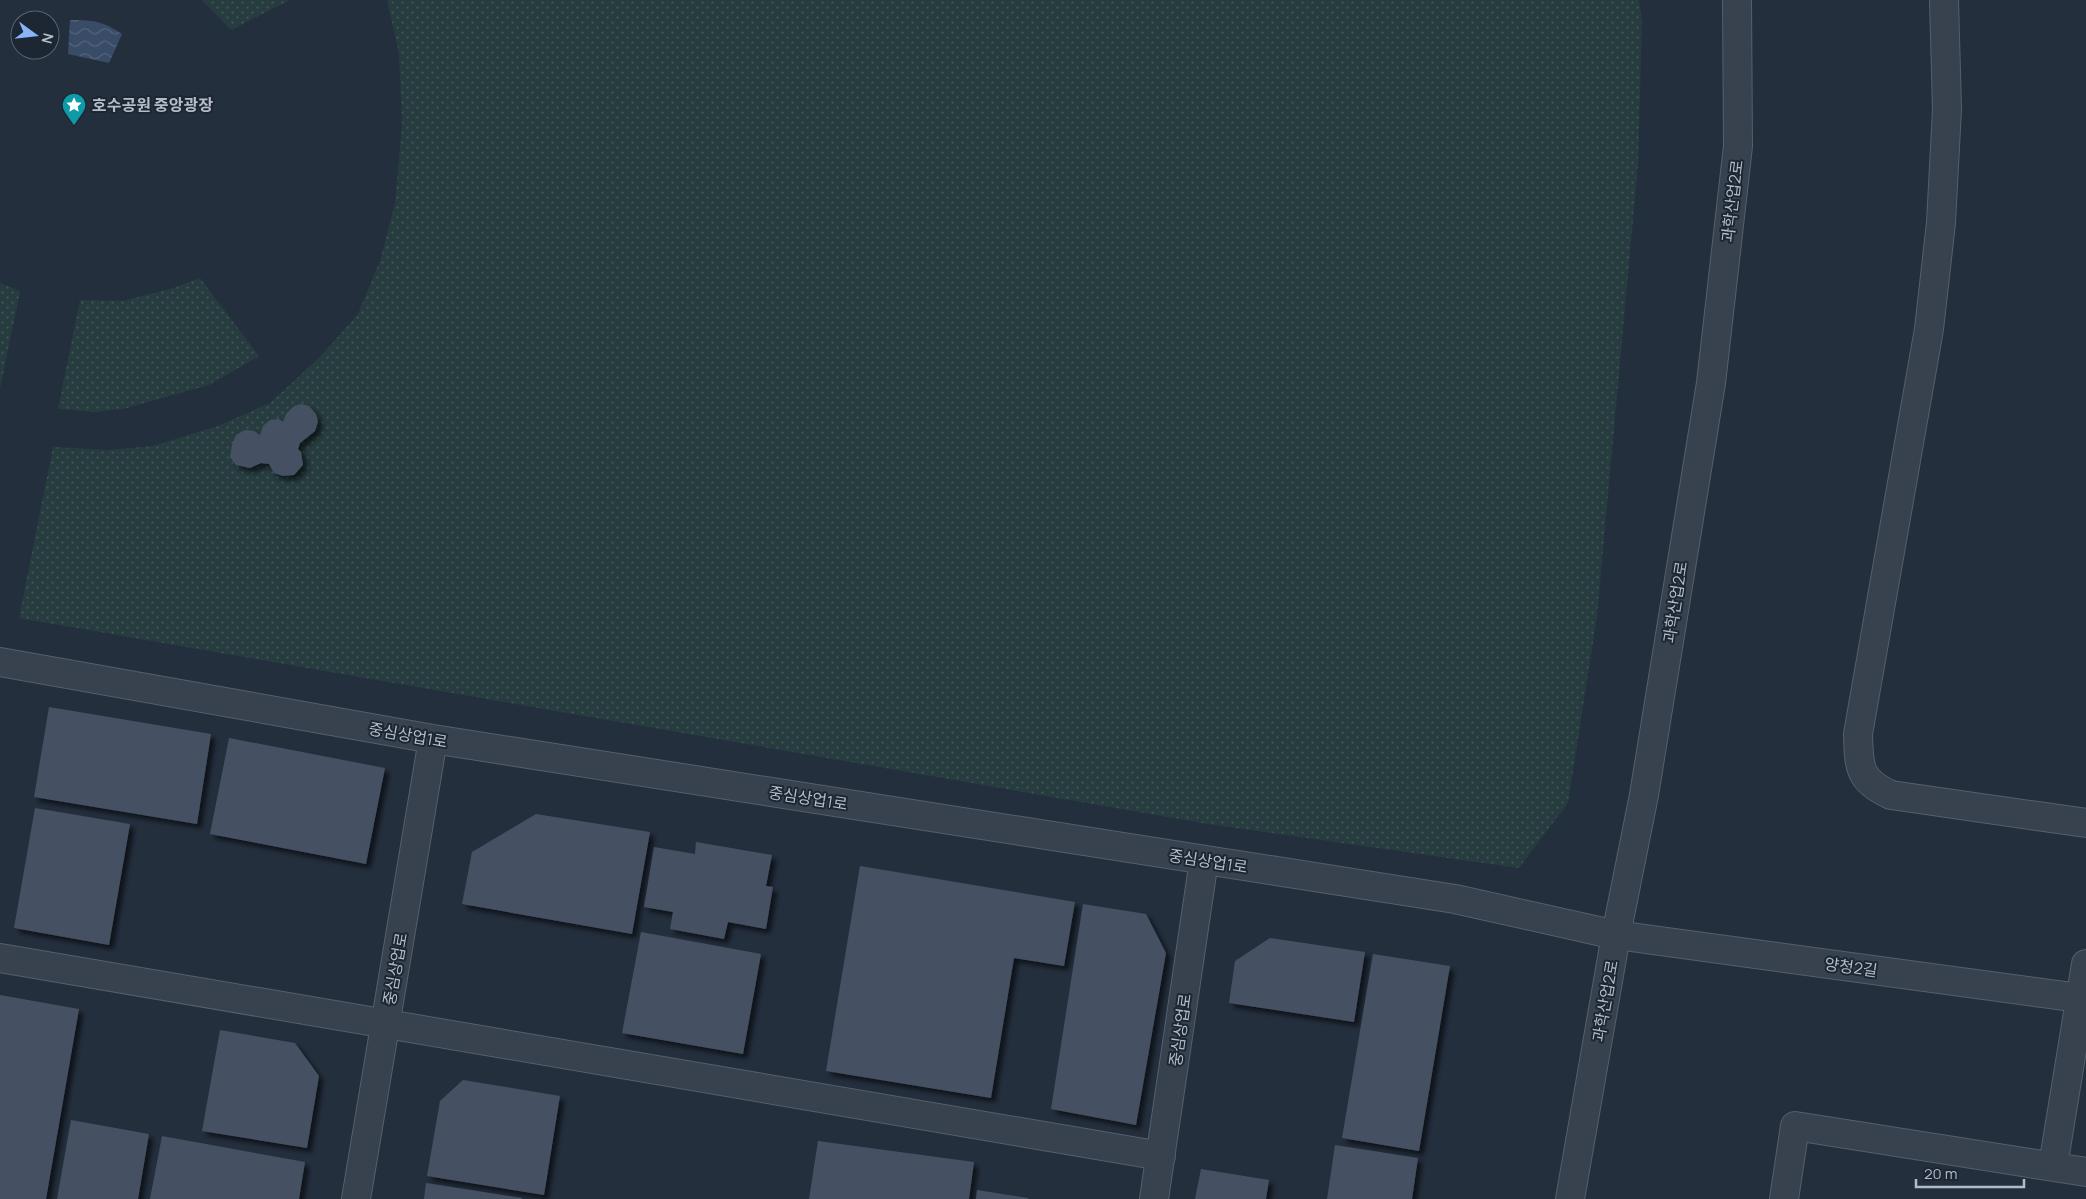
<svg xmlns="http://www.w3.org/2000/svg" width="2086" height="1199" viewBox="0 0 2086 1199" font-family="Manrope,'Noto Sans KR',sans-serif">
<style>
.park{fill:url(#park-dots)}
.water{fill:url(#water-waves)}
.building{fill:#455162;filter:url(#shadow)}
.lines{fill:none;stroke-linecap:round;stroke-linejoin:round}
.minor-casing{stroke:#565f6c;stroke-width:30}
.tertiary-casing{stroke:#565f6c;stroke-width:30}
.minor{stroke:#38414e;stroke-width:28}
.tertiary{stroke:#38414e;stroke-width:28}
.labels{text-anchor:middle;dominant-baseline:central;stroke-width:4;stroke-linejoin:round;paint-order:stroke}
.poi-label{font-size:16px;font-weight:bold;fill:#b4bcc9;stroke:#1d2633;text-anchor:start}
.street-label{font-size:16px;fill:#b4bcc9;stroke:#1d2633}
</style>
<defs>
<pattern id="park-dots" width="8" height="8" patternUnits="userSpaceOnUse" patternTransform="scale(1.25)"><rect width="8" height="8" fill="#263c3f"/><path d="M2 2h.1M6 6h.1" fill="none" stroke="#435659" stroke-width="1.8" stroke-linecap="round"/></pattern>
<pattern id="water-waves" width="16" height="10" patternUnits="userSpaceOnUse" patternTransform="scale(1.25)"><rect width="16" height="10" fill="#394c67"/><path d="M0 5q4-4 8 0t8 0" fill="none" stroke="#53647b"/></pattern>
<filter id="shadow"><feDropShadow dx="4.5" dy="4.5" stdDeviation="2.5" flood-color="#0009"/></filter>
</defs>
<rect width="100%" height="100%" fill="#242f3e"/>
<path class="park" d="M202,0H290L231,30Z
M387,0H1639L1642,19L1638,164L1597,616L1568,803L1519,868L1208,824L19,618L53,447L108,450L153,446L218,426L270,403L321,356L358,314L380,261L395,204L402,123L399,54Z
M200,278L259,356L209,385L123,409L95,412L58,409L80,300L123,301L173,288Z
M0,283L20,291L0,389Z"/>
<path class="water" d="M70,20C92,20 103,21 122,34L109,63L68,54Z"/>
<path class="building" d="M301,404L309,406L316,414L318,422L315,431L300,443L298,449L301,452L303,465L294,475L283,476L274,473L269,464L261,463L250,468L236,465L230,457L232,445L236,435L245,430L254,431L260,435L263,426L270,420L279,419L283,422L286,414L294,406Z
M49,707L211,734L197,824L34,797Z
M229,738L385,768L366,864L210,834Z
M35,808L130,824L109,945L14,928Z
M536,814L650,832L632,934L462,904L472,852Z
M696,842L772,855L766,886L773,887L766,929L728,922L724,939L670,929L673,912L644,907L654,847L695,854Z
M860,866L1075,902L1064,966L1014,958L991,1098L826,1071Z
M1083,904L1146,914L1166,953L1136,1125L1051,1109Z
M641,932L761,954L743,1054L622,1033Z
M1270,938L1365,952L1354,1022L1229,1003L1235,961Z
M1373,954L1450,966L1419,1151L1342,1138Z
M0,995L79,1009L46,1199H0Z
M220,1030L295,1043L319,1076L307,1148L202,1131Z
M463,1080L560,1096L544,1195L427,1176L440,1101Z
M71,1120L149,1134L138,1199H57Z
M162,1136L305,1162L299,1199H150Z
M818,1141L974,1162L969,1199H809Z
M1335,1145L1418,1158L1412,1199H1327Z
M1201,1169L1269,1180L1266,1199H1195Z
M426,1183L522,1198V1199H424Z
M977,1190L1028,1198V1199H976Z"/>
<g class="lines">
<defs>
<path id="minor" d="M1944,0L1947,109L1941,223L1929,329L1858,734C1859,767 1858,780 1891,795L2086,823
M0,662L433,739L1455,899L1616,935L2086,999
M0,958L1161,1156
M2053,1166L2086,964
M356,1199L433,739
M1154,1199L1204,860
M1784,1199L1795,1126L2086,1172"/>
<path id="tertiary" d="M1570,1199L1616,935L1644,795L1711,383L1738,146L1737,0"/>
</defs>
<use href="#minor" class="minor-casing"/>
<use href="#tertiary" class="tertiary-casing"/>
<use href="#minor" class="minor"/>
<use href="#tertiary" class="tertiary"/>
</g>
<defs>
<symbol id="sight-pin" viewBox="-11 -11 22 30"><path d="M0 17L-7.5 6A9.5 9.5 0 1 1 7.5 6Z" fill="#0f9aa8" stroke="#1d2633"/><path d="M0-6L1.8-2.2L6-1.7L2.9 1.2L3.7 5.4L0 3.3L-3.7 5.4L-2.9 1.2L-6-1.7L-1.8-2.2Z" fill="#fff"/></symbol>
</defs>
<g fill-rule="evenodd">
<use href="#sight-pin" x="60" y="91" width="28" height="38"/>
</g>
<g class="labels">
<g class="poi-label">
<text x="92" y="105">호수공원 중앙광장</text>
</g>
<g class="street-label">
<text transform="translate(1732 201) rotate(-83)">과학산업2로</text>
<text transform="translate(1675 602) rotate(-81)">과학산업2로</text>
<text transform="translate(408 735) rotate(10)">중심상업1로</text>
<text transform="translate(808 798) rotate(9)">중심상업1로</text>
<text transform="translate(1208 861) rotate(9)">중심상업1로</text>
<text transform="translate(1851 967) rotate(8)">양청2길</text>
<text transform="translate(395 969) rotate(-80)">중심상업로</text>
<text transform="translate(1605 1001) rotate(-80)">과학산업2로</text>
<text transform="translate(1180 1030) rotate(-82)">중심상업로</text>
</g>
</g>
<g transform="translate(35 35) rotate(105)"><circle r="24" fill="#1d2633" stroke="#59626f"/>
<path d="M0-4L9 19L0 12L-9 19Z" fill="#8ab4f8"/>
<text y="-8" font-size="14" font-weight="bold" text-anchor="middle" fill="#b4bcc9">N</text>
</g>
<path d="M1916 1179v8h108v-8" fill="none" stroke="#b4bcc9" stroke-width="2.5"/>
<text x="1924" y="1179" font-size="15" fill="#b4bcc9" stroke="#1d2633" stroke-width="4" paint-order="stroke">20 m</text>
</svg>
